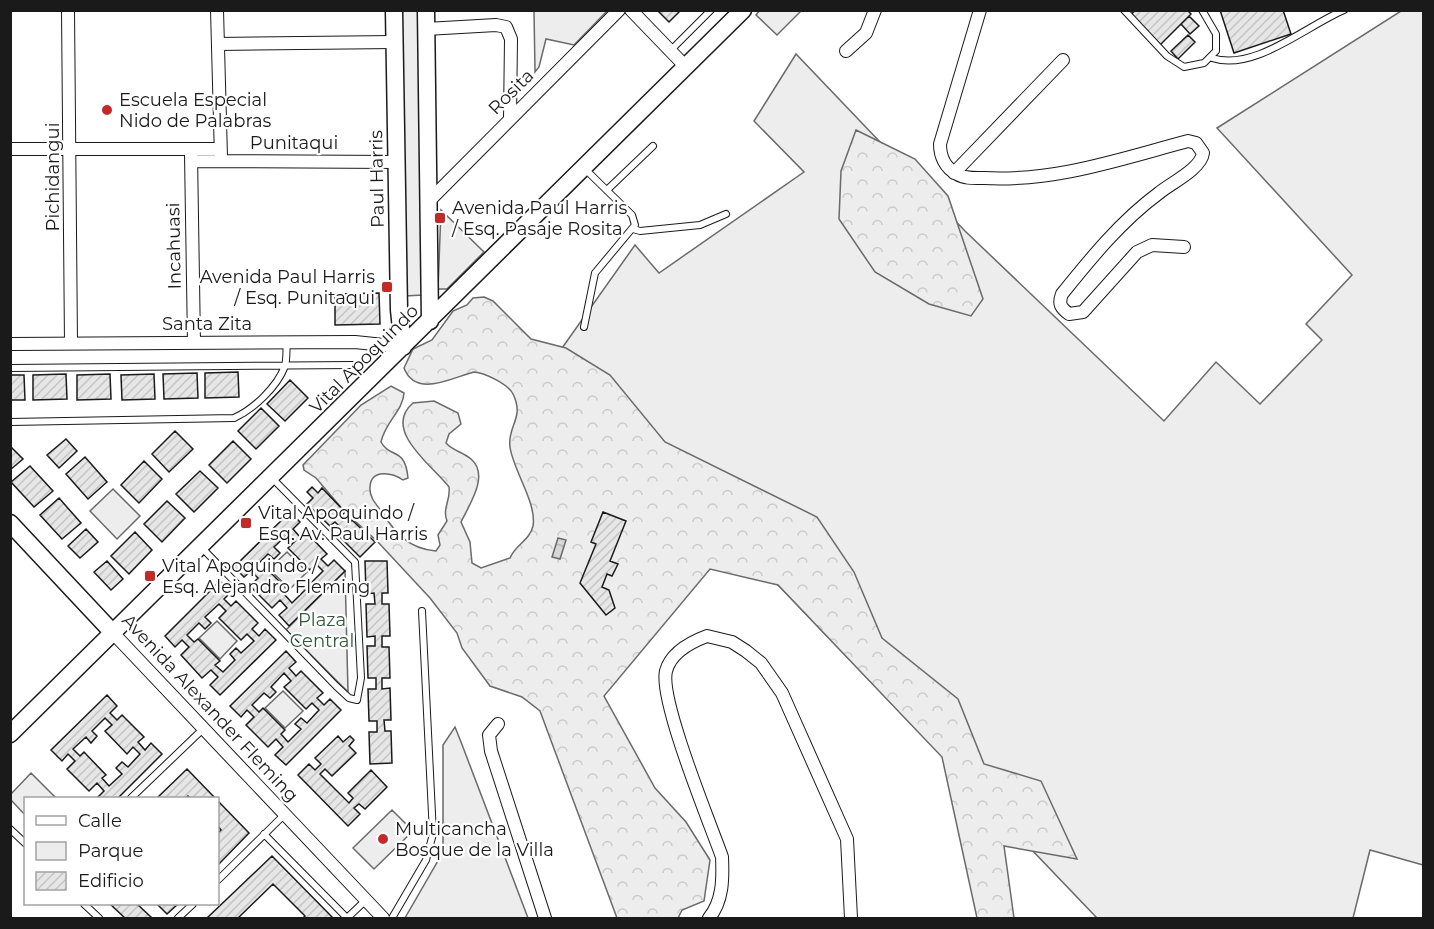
<svg xmlns="http://www.w3.org/2000/svg" width="1434" height="929" viewBox="0 0 1434 929" font-family="Montserrat,sans-serif">
<style>
.green{fill:#ededed;stroke:#6a6a6a;stroke-width:1.5}
.forest{fill:url(#forest-crowns);stroke:#6a6a6a;stroke-width:1.5}
.water{fill:url(#water-waves);stroke:#6a6a6a;stroke-width:1.5}
.building{fill:url(#building-hatch);stroke:#1a1a1a;stroke-width:1.5;fill-rule:evenodd}
.lines{fill:none;stroke-linecap:round;stroke-linejoin:round}
.lane-casing{stroke:#1a1a1a;stroke-width:8}
.street-casing{stroke:#1a1a1a;stroke-width:14}
.secondary-casing{stroke:#1a1a1a;stroke-width:19}
.lane{stroke:#fff;stroke-width:6}
.street{stroke:#fff;stroke-width:12}
.secondary{stroke:#fff;stroke-width:16}
.poi-dot{fill:#c62828;stroke:#fff;stroke-width:2}
.labels{text-anchor:middle;dominant-baseline:central;stroke-width:4.5;stroke-linejoin:round;paint-order:stroke}
.street-label{font-size:18px;fill:#1a1a1a;stroke:#fff}
.poi-label{font-size:18px;fill:#1a1a1a;stroke:#fff;text-anchor:start}
.park-label{font-size:18px;fill:#2b5a34;stroke:#fff}
</style>
<defs>
<pattern id="forest-crowns" width="20" height="18" patternUnits="userSpaceOnUse" patternTransform="scale(1.5)"><rect width="20" height="18" fill="#ededed"/><path d="M2 6a3 3 0 1 1 6 0M12 15a3 3 0 1 1 6 0" fill="none" stroke="#cbcbcb"/></pattern>
<pattern id="water-waves" width="16" height="10" patternUnits="userSpaceOnUse" patternTransform="scale(1.5)"><rect width="16" height="10" fill="#d7d7d7"/><path d="M0 5q4-4 8 0t8 0" fill="none" stroke="#b8b8b8"/></pattern>
<pattern id="building-hatch" width="6" height="6" patternUnits="userSpaceOnUse" patternTransform="scale(1.5)"><rect width="6" height="6" fill="#e6e6e6"/><path d="M-1 1l2-2M0 6l6-6M5 7l2-2" fill="none" stroke="#c5c5c5"/></pattern>
</defs>
<rect width="100%" height="100%" fill="#fff"/>
<path class="green" d="M760,10H801V11L777,35L756,15Z
M401,11H420L423,295L405,296Z
M534,11V10L607,11L574,45L546,39L539,67L535,72Z
M1401,11H1423V865L1370,850L1353,918H1097L734,539L555,358L635,245L659,273L804,172L754,121L796,54L965,231L1164,421L1216,362L1260,404L1322,340L1306,324L1352,275L1217,128Z
M441,210L484,252L447,289H438Z
M113,489L140,516L117,539L90,511Z
M287,552L307,572L290,589L269,569Z
M345,571L348,692L286,630Z
M217,621L237,641L220,659L199,638Z
M283,691L303,711L285,728L265,708Z
M455,727L461,742L528,918H405L443,852V745Z
M31,773L56,798H26L25,815L11,800V794Z
M392,810L413,831L374,869L353,848Z"/>
<path class="forest" d="M856,130L915,159L948,196L983,299L971,316L929,304L875,272L839,219L841,171Z
M484,297L493,301L531,339L566,348L610,375L665,442L817,517L854,572L882,638L958,699L984,764L1041,781L1077,859L1004,846L1014,918H977L942,757L778,585L710,569L604,696L655,788L686,822L710,860L704,901L682,910L678,918H617L540,711L522,697L490,686L462,648L457,633L430,598L377,541L345,512L316,478L304,470L303,465L361,405L391,386L404,393C403,411 385,422 381,442C390,459 405,446 408,478L403,480C393,473 371,468 370,487C369,497 376,504 382,512C395,533 409,549 436,551L440,545L438,535L447,521C442,508 451,500 449,487C434,467 381,430 413,403L434,401L458,413L461,424L449,434L446,443C453,451 463,452 471,459C490,475 469,505 461,522L470,542L472,563L481,568L510,558C515,545 530,540 533,526C537,503 513,470 510,447C507,426 525,418 513,394C508,384 485,373 474,372C453,377 416,399 404,368L413,349L432,340L453,311L467,305L473,298Z"/>
<path class="water" d="M558,538L566,540L560,559L552,557Z"/>
<path class="building" d="M657,10H681L669,22Z
M1135,10H1187L1191,14L1160,45L1131,15Z
M1220,10H1283L1291,34L1234,53Z
M1189,16L1199,26L1190,34L1181,24Z
M1188,35L1195,42L1178,59L1171,51Z
M379,293L380,324L335,325V294Z
M238,372L239,397L205,398V373Z
M197,373L198,398L164,399L163,374Z
M66,374L67,399L33,400V375Z
M110,374L111,399L77,400V375Z
M154,374L155,399L122,400L121,375Z
M10,375H24L25,400H10Z
M290,380L308,398L285,421L267,404Z
M261,408L279,426L256,449L238,431Z
M175,431L193,449L169,472L152,454Z
M66,439L77,451L59,468L47,455Z
M233,441L251,459L227,483L209,465Z
M10,446L23,459L10,470Z
M85,457L107,482L88,499L66,474Z
M144,461L162,479L139,503L121,485Z
M30,466L53,491L34,507L11,482Z
M200,471L218,488L194,512L176,494Z
M312,487L318,493L322,488L345,512L341,516L349,523L352,520L375,542L360,557L337,534L342,529L335,522L330,526L307,504L313,498L307,492Z
M59,498L81,523L62,539L40,515Z
M167,501L185,518L162,542L144,524Z
M290,512L300,522L293,529L300,537L305,531L327,554L321,559L328,566L334,560L345,571L289,626L279,615L287,608L280,600L272,608L250,586L258,578L251,571L244,577L234,567ZM288,534L295,541L288,548L310,570L316,564L323,571L310,584L305,579L299,585L305,590L292,603L285,595L289,591L267,569L263,573L256,566L268,554L274,559L280,553L274,547Z
M603,512L626,521L610,561L618,564L612,576L607,574L602,587L609,590L615,608L606,615L580,583L596,544L591,542Z
M86,529L98,542L80,558L68,546Z
M135,532L152,550L129,574L111,556Z
M107,561L123,579L111,590L94,572Z
M365,561H387L388,593H382V604H389L390,636H382V647H389L390,678H382V689L390,688L391,720H384L385,731H391L392,763L370,764L369,732H377V721H369L368,689H376V678H368L367,646H375V636L367,637L366,604H375L374,593L366,594Z
M220,581L231,592L224,599L231,606L236,601L258,623L252,629L259,636L265,629L276,640L220,695L210,685L218,677L211,670L202,678L181,655L189,647L182,640L175,647L165,636ZM219,604L226,611L219,618L241,640L247,634L254,641L241,653L236,648L230,654L235,660L223,672L215,665L220,661L198,639L194,642L187,635L199,623L205,629L211,623L205,617Z
M286,651L296,662L289,668L296,676L301,671L323,693L317,698L324,705L330,699L341,710L286,765L275,755L283,747L276,739L268,747L246,725L254,717L247,710L241,717L230,706ZM284,673L291,681L284,687L306,709L312,703L319,710L307,723L301,718L295,724L301,729L288,742L281,734L285,730L263,708L259,712L252,705L264,693L270,698L276,692L271,687Z
M107,695L117,706L110,713L117,720L122,715L144,737L138,742L145,750L151,743L162,754L118,798H97L104,791L97,783L89,791L67,769L75,761L68,754L62,761L51,750ZM105,718L112,725L105,731L127,754L133,747L140,754L128,767L122,762L116,768L122,774L109,786L102,778L106,775L84,752L80,756L73,749L86,737L91,743L97,736L92,731Z
M338,736L343,742L350,736L354,740L349,746L356,753L332,776L325,769L320,774L349,803L353,798L348,793L371,770L387,787L365,809L359,804L354,808L360,814L348,826L298,775L309,764L315,770L321,764L315,758Z
M187,769L215,798H190L188,796L186,798H157Z
M218,801L249,833L218,865V833L221,830L218,826Z
M272,856L333,918H303L305,916L273,884L238,918H207Z
M110,904H137L152,918H125Z
M157,904H178L167,914Z"/>
<g class="lines">
<defs>
<path id="lane" d="M1124,10L1167,56L1184,67L1204,63L1216,51V34L1202,10
M670,51L711,10
M1212,58C1254,72 1306,26 1344,10
M607,190L653,146
M633,229L640,231L700,225L726,214
M584,327L595,273L635,225L632,215L585,169
M10,368L353,365
M10,422L234,418C254,409 277,387 285,366C287,359 286,350 287,342
M202,548L336,686L349,698L357,700L361,678L355,562L272,478
M131,798L203,729
M10,829L26,844
M264,834L347,918
M218,880L284,815
M84,904L99,918
M178,918L193,904
M347,918L365,901
M392,918L426,860L433,834L422,611"/>
<path id="street" d="M68,10L71,343
M217,10L221,157
M631,10L686,67
M980,10L940,144C940,156 945,168 957,174C965,179 975,178 984,178C1055,182 1120,159 1188,141L1196,143L1203,153C1201,169 1171,183 1159,193C1121,221 1091,258 1062,294C1058,304 1061,308 1069,314L1083,312L1137,252L1152,245L1184,247
M426,29L496,25L506,27L511,39L510,118
M218,44L395,42
M846,51L866,33L875,10
M10,149H220
M191,154L194,343
M191,161L397,162
M954,173L1063,60
M429,201L619,10
M10,344L355,342L403,347
M114,634L383,918
M498,724L489,735L491,751L545,918
M709,918C723,901 723,879 722,857C710,823 659,700 666,671C671,652 691,642 707,636L732,642L746,651L761,663L782,693L847,839L851,918"/>
<path id="secondary" d="M394,10L399,310L403,347
M426,10L430,321
M10,523L114,634
M10,734L743,10"/>
</defs>
<use href="#lane" class="lane-casing"/>
<use href="#street" class="street-casing"/>
<use href="#secondary" class="secondary-casing"/>
<use href="#lane" class="lane"/>
<use href="#street" class="street"/>
<use href="#secondary" class="secondary"/>
</g>
<g class="poi-dot">
<circle cx="107" cy="110" r="6"/>
<rect x="434" y="212" width="12" height="12" rx="3"/>
<rect x="381" y="281" width="12" height="12" rx="3"/>
<rect x="240" y="517" width="12" height="12" rx="3"/>
<rect x="144" y="570" width="12" height="12" rx="3"/>
<circle cx="383" cy="839" r="6"/>
</g>
<g class="labels">
<g class="street-label">
<text transform="translate(511 92) rotate(-45)">Rosita</text>
<text x="294" y="143">Punitaqui</text>
<text transform="translate(53 177) rotate(-90)">Pichidangui</text>
<text transform="translate(377 179) rotate(-91)">Paul Harris</text>
<text transform="translate(174 246) rotate(-91)">Incahuasi</text>
<text x="207" y="324">Santa Zita</text>
<text transform="translate(364 359) rotate(-45)">Vital Apoquindo</text>
<text transform="translate(210 708) rotate(47)">Avenida Alexander Fleming</text>
</g>
<g class="poi-label">
<text x="119" y="100">Escuela Especial<tspan x="119" dy="21">Nido de Palabras</tspan></text>
<text x="452" y="208">Avenida Paul Harris<tspan x="452" dy="21">/ Esq. Pasaje Rosita</tspan></text>
<text x="375" y="277" text-anchor="end">Avenida Paul Harris<tspan x="375" dy="21">/ Esq. Punitaqui</tspan></text>
<text x="258" y="513">Vital Apoquindo /<tspan x="258" dy="21">Esq. Av. Paul Harris</tspan></text>
<text x="162" y="566">Vital Apoquindo /<tspan x="162" dy="21">Esq. Alejandro Fleming</tspan></text>
<text x="395" y="829">Multicancha<tspan x="395" dy="21">Bosque de la Villa</tspan></text>
</g>
<g class="park-label">
<text x="322" y="620">Plaza<tspan x="322" dy="21">Central</tspan></text>
</g>
</g>
<rect width="1434" height="929" fill="none" stroke="#1a1a1a" stroke-width="24"/>
<rect x="24" y="797" width="195" height="108" fill="#ffffff" stroke="#a3a3a3" stroke-width="1.5"/>
<rect x="36" y="816" width="30" height="9" fill="#ffffff" stroke="#a3a3a3" stroke-width="1.5"/>
<text x="78" y="827" font-size="18" fill="#1a1a1a">Calle</text>
<rect x="36" y="842" width="30" height="18" fill="#ededed" stroke="#a3a3a3" stroke-width="1.5"/>
<text x="78" y="857" font-size="18" fill="#1a1a1a">Parque</text>
<rect x="36" y="872" width="30" height="18" fill="url(#building-hatch)" stroke="#a3a3a3" stroke-width="1.5"/>
<text x="78" y="887" font-size="18" fill="#1a1a1a">Edificio</text>
</svg>
